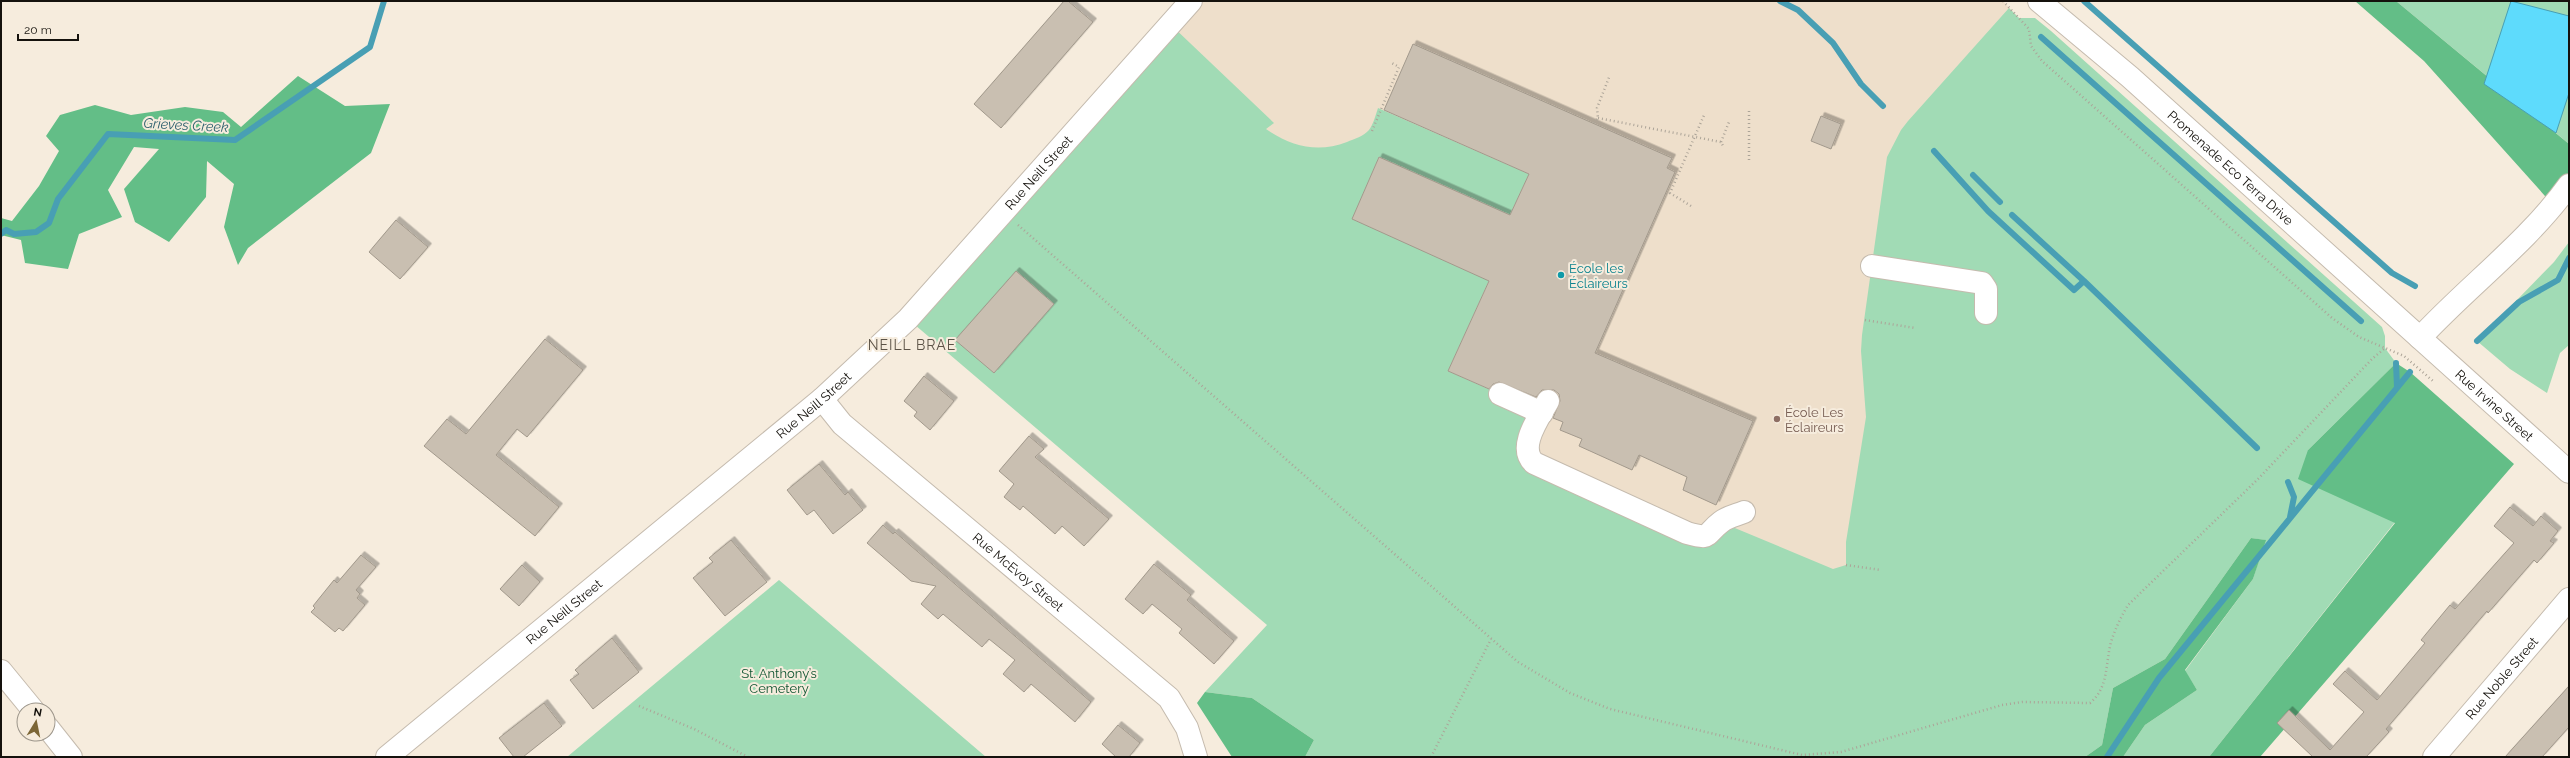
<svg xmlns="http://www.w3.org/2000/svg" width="2570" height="758" viewBox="0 0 2570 758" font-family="Raleway,sans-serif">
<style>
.built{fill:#eedfcb}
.green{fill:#a1dbb5}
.forest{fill:#63be87}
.water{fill:#5edbfc;stroke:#489fb4}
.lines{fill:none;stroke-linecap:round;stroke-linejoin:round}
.stream{stroke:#489fb4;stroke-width:6}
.building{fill:#c9bfb1;stroke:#a2998c;filter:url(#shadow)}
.minor-casing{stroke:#c5bbae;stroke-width:24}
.path{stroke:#aca498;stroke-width:2.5;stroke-dasharray:1 3;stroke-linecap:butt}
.minor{stroke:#fff;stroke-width:22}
.culture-dot{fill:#0f9aa8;stroke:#f6ecdd;stroke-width:1.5}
.education-dot{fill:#8d6e63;stroke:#f6ecdd;stroke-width:1.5}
.labels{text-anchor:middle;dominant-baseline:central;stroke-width:4;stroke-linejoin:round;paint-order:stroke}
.street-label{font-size:13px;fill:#15120d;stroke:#f6ecdd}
.culture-label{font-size:13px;fill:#0d838f;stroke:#f6ecdd;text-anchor:start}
.education-label{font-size:13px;fill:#785e54;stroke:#f6ecdd;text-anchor:start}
.park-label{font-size:13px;fill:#0e5430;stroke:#f6ecdd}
.water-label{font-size:14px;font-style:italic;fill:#2a5e6c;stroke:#f6ecdd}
.neighbourhood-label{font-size:14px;letter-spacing:1px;fill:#5c5347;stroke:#f6ecdd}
</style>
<defs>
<filter id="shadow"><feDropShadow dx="3.5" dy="-3.5" stdDeviation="0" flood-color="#0004"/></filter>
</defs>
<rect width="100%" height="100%" fill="#f6ecdd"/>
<path class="built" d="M1191,1H2003L2029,29L2073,704L1002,211Z"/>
<path class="green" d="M2396,1H2569V144L2556,133Z
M2009,8L2019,18H2035L2051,31L2382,327L2385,336V348L2396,363L2308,450L2395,522L2209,757H2123L2145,725L2197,690L2185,671L2253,579L2265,540L2251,538L2165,659L2113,688L2102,745L2085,757H1305L1314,740L1252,698L1205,692L1267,625L908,319L1170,24L1274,123L1266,129C1292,147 1318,153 1347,142C1354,139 1364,136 1369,130C1373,125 1376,114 1378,108L1529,174L1510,215L1379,157L1353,219L1476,275L1479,268L1492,274L1448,371L1542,413L1527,451L1687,533L1730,526L1833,569L1846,565V542L1866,417L1861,351L1862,335L1887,157L1901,130L1908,121Z
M2569,242V345L2560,353L2547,393L2510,369L2477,341L2554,262Z
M779,580L986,757H567Z"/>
<path class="forest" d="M2355,1H2396L2569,144V193L2554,206L2424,61Z
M298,76L345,106L390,104L371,153L248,248L238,265L224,227L234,184L207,161L206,197L169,242L135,222L124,189L159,149L134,147L108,190L122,217L79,234L68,269L25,263L21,240L1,235V218L12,221L39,186L59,151L46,136L60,115L95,105L131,115L185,107L223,112L241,127Z
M2396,363L2410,372L2514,464L2260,757H2209L2395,523L2298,479L2308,450Z
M2251,538L2266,540L2253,579L2185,670L2197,690L2145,725L2123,757H2085L2102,745L2113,688L2165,659Z
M1205,692L1252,698L1314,740L1305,757H1232L1197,703Z"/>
<path class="water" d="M2511,1L2569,16V93L2556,133L2484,84Z"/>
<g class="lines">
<path class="stream" d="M1780,1L1798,10L1833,43L1861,84L1883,106
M2084,1L2392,273L2415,286
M2041,37L2361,321
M1934,151L1988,211L2074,290L2084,281L2257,448
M1973,175L2000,202
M2012,215L2084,281
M1,234L6,230L14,234L36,232L49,223L58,199L108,134L235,140L370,47L384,1
M2477,341L2519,302L2558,280L2569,258
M2396,363L2397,387
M2288,482L2294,497L2290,517
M2107,757L2159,678L2410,372"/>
</g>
<path class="building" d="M1064,1H1068L1093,22L1001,128L974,104Z
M1413,44L1672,158L1667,168L1675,172L1595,353L1753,421L1716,505L1683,490L1687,477L1639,455L1632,470L1579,446L1582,439L1560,430L1563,422L1553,418L1560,401L1559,394L1554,390H1542L1536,397L1499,382L1493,384L1489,389L1448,371L1489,281L1352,219L1379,157L1510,215L1529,174L1384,110Z
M1821,116L1841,124L1831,149L1811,141Z
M396,220L428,247L400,279L369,252Z
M1016,271L1054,304L994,373L955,340Z
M545,339L583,370L527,437L517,429L496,455L559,507L535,536L424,446L447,419L466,434Z
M924,376L954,401L930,430L914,416L917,412L904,401Z
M1029,436L1044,449L1035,457L1109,519L1084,546L1062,526L1055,534L1023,506L1020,510L1004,497L1014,484L999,471Z
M819,464L845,495L848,492L863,510L833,534L814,510L807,515L787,490Z
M2510,507L2533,526L2541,516L2558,531L2550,541L2554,543L2537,563L2534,560L2488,613L2487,611L2386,729L2389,732L2366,757H2313L2277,723L2289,710L2330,750L2364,712L2333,684L2345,671L2377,700L2425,643L2421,640L2450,605L2455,609L2514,543L2494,526Z
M883,525L893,534L895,532L1091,702L1075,722L1031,684L1024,692L1003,674L1015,660L989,639L982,647L943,614L938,619L921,604L936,586L911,581L867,543Z
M731,540L767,582L725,616L693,578L713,562L709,558Z
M361,555L376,567L356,590L360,594L357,598L365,605L343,631L339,628L335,632L311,612L315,608L313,606L334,580L337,583Z
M1154,564L1191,595L1187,600L1234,641L1214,664L1179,633L1182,629L1152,604L1143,614L1125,599Z
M522,565L540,582L519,606L500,589Z
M612,638L639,672L593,709L570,680L579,674L575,670Z
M2569,686V727L2542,757H2505Z
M544,703L562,726L523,757H514L499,738Z
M1118,725L1140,743L1129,757H1116L1102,744Z"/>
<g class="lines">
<defs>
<g id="minor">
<path id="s1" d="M2039,1L2130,77L2569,472"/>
<path d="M1872,266L1982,283L1986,289V313"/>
<path d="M2420,338C2468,286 2527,243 2569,185"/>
<path d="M1500,394L1542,413"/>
<path id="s2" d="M822,399L842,424L1169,698L1187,728L1196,757"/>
<path d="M1548,401C1539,418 1517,447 1534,463L1687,533C1712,540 1704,535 1721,522C1727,517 1737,515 1744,512"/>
<path d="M1,671L33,710"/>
<path d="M48,728L71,757"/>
<path id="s3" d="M387,757L822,399L908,319L1191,1"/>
<path id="s4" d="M2434,757L2569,599"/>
</g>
</defs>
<use href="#minor" class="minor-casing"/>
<path class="path" d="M2003,1L2029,29L2031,46L2042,61L2332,318L2359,337L2404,356L2433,381
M1749,111V161
M1598,118L1721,142L1724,148
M1594,123L1598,118L1597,108L1610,75
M1372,131L1399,67L1390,62
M1721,142L1729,122
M1691,206L1670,193L1705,113
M1018,225L1518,662L1570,693L1610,709L1802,755L1841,752L2002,705L2022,702L2090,703C2109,687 2105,665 2111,642C2115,629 2121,617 2128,605L2257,480L2372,359L2385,348
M1865,320L1915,328
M1846,565L1881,570
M639,706L694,729L748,757
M1431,757L1491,639"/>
<use href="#minor" class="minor"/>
</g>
<circle class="culture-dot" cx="1561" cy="275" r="4"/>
<circle class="education-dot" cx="1777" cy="419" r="4"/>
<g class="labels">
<g class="street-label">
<text stroke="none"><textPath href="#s1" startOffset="254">Promenade Eco Terra Drive</textPath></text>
<text stroke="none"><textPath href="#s3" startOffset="877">Rue Neill Street</textPath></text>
<text stroke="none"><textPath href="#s3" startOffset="553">Rue Neill Street</textPath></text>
<text stroke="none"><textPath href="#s1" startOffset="609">Rue Irvine Street</textPath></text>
<text stroke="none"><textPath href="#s2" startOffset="262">Rue McEvoy Street</textPath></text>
<text stroke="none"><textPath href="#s3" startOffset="229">Rue Neill Street</textPath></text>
<text stroke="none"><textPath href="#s4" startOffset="104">Rue Noble Street</textPath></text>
</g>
<g class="culture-label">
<text x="1569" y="268">École les<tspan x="1569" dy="15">Éclaireurs</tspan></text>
</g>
<g class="education-label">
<text x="1785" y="412">École Les<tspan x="1785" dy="15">Éclaireurs</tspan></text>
</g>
<g class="park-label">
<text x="779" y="673">St. Anthony’s<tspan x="779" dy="15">Cemetery</tspan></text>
</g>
<g class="water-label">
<text transform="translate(186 125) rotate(3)">Grieves Creek</text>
</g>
<g class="neighbourhood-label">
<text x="912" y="345">NEILL BRAE</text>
</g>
</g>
<rect width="2570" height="758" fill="none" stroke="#15120d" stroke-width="4"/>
<g transform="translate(36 722) rotate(10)"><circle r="19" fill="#f6ecdd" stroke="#9c958a"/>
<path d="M0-3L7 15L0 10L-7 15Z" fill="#7c6636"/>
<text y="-6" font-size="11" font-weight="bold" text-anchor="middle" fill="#15120d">N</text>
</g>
<path d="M18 34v6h60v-6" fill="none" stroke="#15120d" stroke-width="2"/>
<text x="24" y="34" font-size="12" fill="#15120d" stroke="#f6ecdd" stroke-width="3" paint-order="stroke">20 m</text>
</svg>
